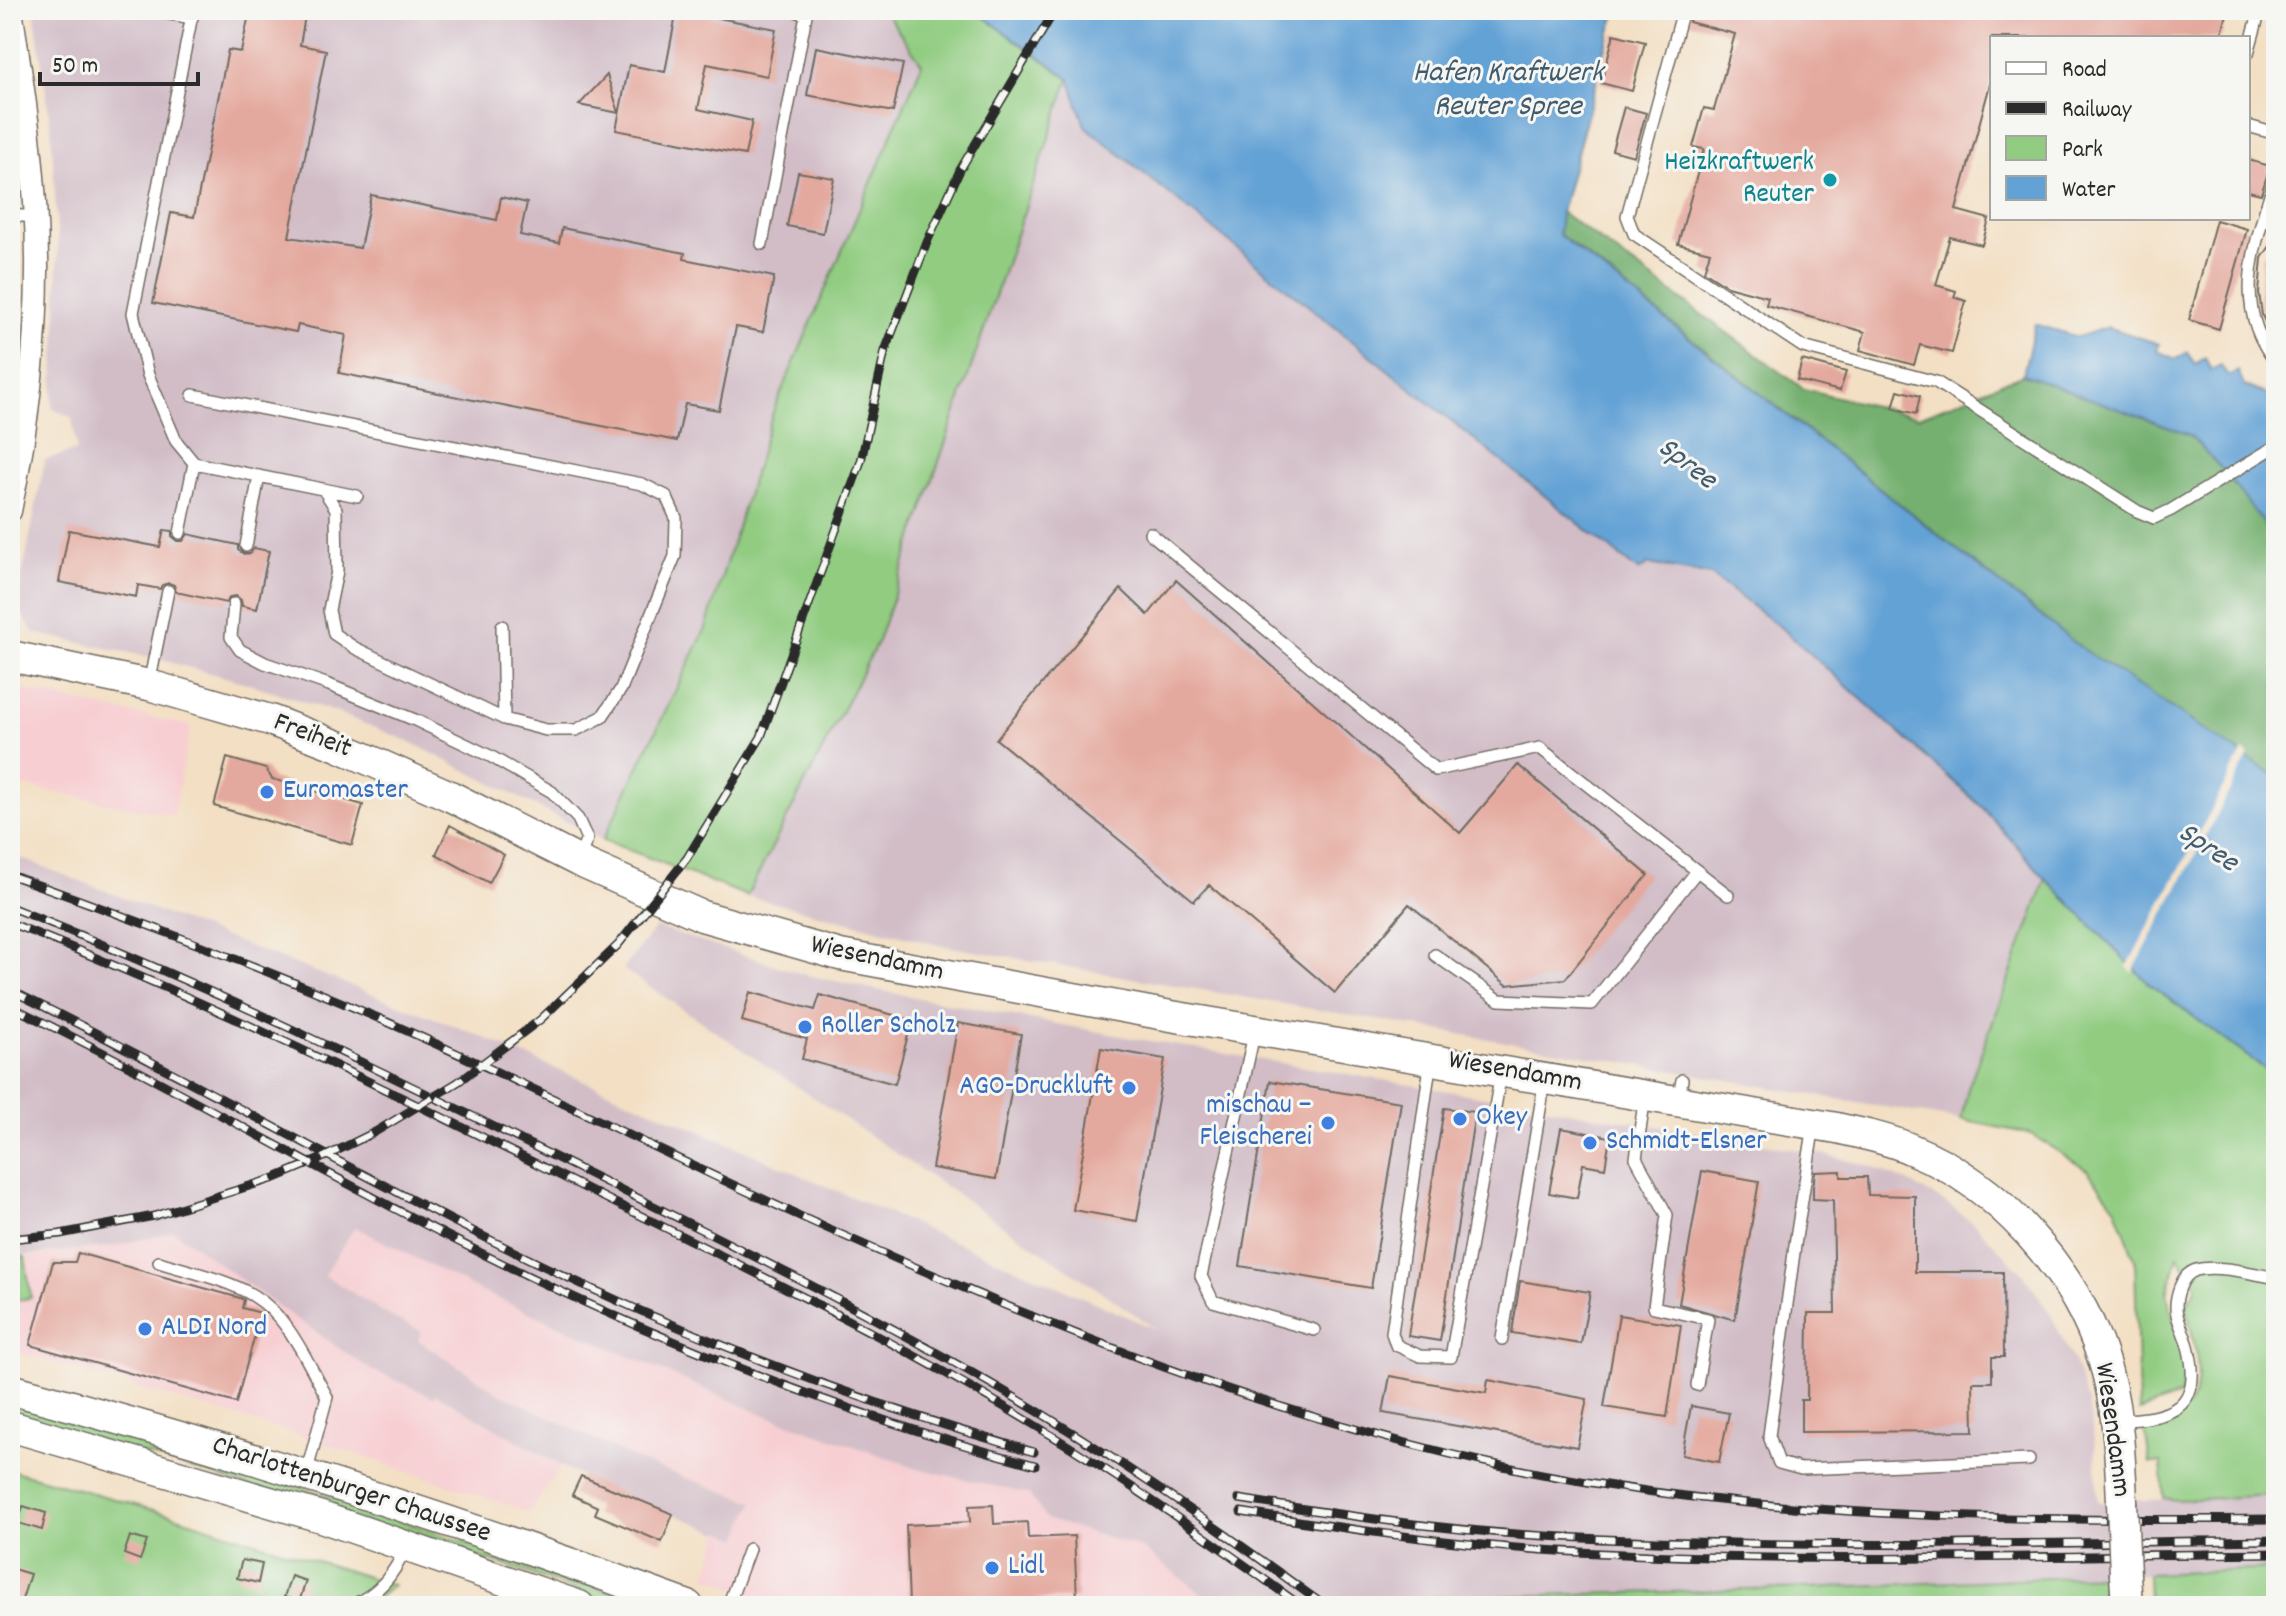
<svg xmlns="http://www.w3.org/2000/svg" width="2286" height="1616" viewBox="0 0 2286 1616" font-family="Dekko,sans-serif">
<style>
.built{fill:#f7cfd3}
.industrial{fill:#d2bdc7}
.green{fill:#91cc81;stroke:#5e7c56;stroke-width:2}
.forest{fill:#74b06f;stroke:#506e4d;stroke-width:2}
.water{fill:#63a2d5;stroke:#476680;stroke-width:2}
.pier{fill:#f3dfc3}
.building{fill:#e4a99e}
.lines{fill:none;stroke-linecap:round;stroke-linejoin:round}
.lane-casing{stroke:#716a60;stroke-width:14}
.street-casing{stroke:#716a60;stroke-width:25}
.secondary-casing{stroke:#716a60;stroke-width:33}
.lane{stroke:#fff;stroke-width:11}
.street{stroke:#fff;stroke-width:22}
.secondary{stroke:#fff;stroke-width:30}
.rail-casing{stroke:#2b2b2b;stroke-width:9}
.rail{stroke:#f6f6f2;stroke-width:6;stroke-dasharray:18;stroke-linecap:butt}
.secondary-bridge-casing{stroke:#716a60;stroke-width:33;stroke-linecap:butt}
.secondary-bridge{stroke:#fff;stroke-width:30}
.culture-dot{fill:#0f9aa8;stroke:#f6f6f2;stroke-width:3}
.shop-dot{fill:#3f7fe0;stroke:#f6f6f2;stroke-width:3}
.labels{text-anchor:middle;dominant-baseline:central;stroke-width:6;stroke-linejoin:round;paint-order:stroke}
.culture-label{font-size:28px;fill:#0d838f;stroke:#f6f6f2;text-anchor:end}
.street-label{font-size:28px;fill:#2b2b2b;stroke:#f6f6f2}
.shop-label{font-size:28px;fill:#366cbe;stroke:#f6f6f2;text-anchor:start}
.water-label{font-size:30px;font-style:italic;fill:#415b6f;stroke:#f6f6f2}
</style>
<rect width="100%" height="100%" fill="#f6f6f2"/>
<filter id="ink" filterUnits="userSpaceOnUse"><feTurbulence type="fractalNoise" baseFrequency=".0125" numOctaves="2"/><feDisplacementMap in="SourceGraphic" scale="16" xChannelSelector="R" yChannelSelector="G"/><feConvolveMatrix kernelMatrix="1 2 1 2 8 2 1 2 1" color-interpolation-filters="sRGB"/></filter>
<filter id="wash" filterUnits="userSpaceOnUse"><feTurbulence type="fractalNoise" baseFrequency=".006" numOctaves="4" result="noise"/><feDisplacementMap in="SourceGraphic" scale="32" xChannelSelector="R" yChannelSelector="G"/><feGaussianBlur stdDeviation="1.8" result="paint"/><feColorMatrix in="noise" values="0 0 0 0 0 0 0 0 0 0 0 0 0 0 0 0 0 1.4 0 .05"/><feComposite in="paint" operator="in"/></filter>
<g filter="url(#wash)">
<rect width="100%" height="100%" fill="#f3dfc3"/>
<path class="built" d="M10,687L191,726L173,816L10,783Z
M356,1226L478,1290L757,1412L916,1468L1029,1494L1046,1519L1141,1548L1216,1604L782,1606L706,1576L721,1531L739,1538L753,1501L641,1462L545,1417L499,1393L417,1340L421,1330L388,1315L324,1275Z
M174,1231L269,1300L562,1466L529,1512L296,1434L10,1350V1301L31,1298L25,1257L116,1246Z"/>
<path class="industrial" d="M34,10H884L922,64L774,409L706,628L602,840L408,741L335,712L247,683L154,658L34,633L16,606L45,460L77,450L72,418L52,408L57,327L58,245L51,127Z
M1069,79L1085,126L1638,571L1649,564L1711,575L1785,631L1982,807L2046,879L1968,1088L1961,1120L939,945L747,896L878,641Z
M10,854L478,1035L1158,1330L623,969L656,927L802,974L882,991L1126,1037L1823,1154L1869,1166L1910,1183L1946,1203L1977,1226L2022,1273L2048,1309L2076,1366L2088,1402L2095,1445L2098,1502L2276,1495V1569L1781,1589L1420,1598L1428,1606H1218L1141,1548L1046,1519L1029,1494L916,1468L757,1412L478,1290L355,1227L324,1275L388,1315L421,1331L418,1340L499,1393L641,1462L754,1502L739,1538L721,1531L720,1533L576,1474L436,1394L434,1397L370,1369L269,1300L174,1231L116,1246L10,1257V1229L13,1228L10,1226Z"/>
<path class="green" d="M884,10H974L1069,79L878,641L747,896L603,840L706,628L774,409L922,64Z
M2046,879L2149,984L2276,1077V1495L2178,1500L2164,1498L2161,1463H2150L2145,1429C2218,1411 2198,1363 2186,1306L2197,1287L2178,1256L2167,1293L2186,1369L2181,1395L2139,1411L2135,1260L2116,1208L2088,1171L2031,1134L1961,1120L1968,1088Z
M10,1257H25L31,1298L10,1301Z
M10,1401L311,1490L622,1596L631,1606H619L517,1569L10,1413Z
M10,1470L168,1514L393,1585L367,1606H10Z
M2276,1569V1606H2149L2148,1574Z
M2101,1576L2103,1606H1428L1419,1598L1781,1589Z"/>
<path class="forest" d="M1561,212L1804,389L1919,417L2023,374L2190,435L2221,468L2270,528L2276,540V777L2084,650L1559,234Z"/>
<path class="water" d="M974,10H1616L1561,212L1559,235L2084,650L2276,777V1077L2149,984L2046,879L1982,807L1785,631L1711,575L1649,564L1638,571L1085,126L1069,78Z
M2035,324L2078,337L2108,327L2159,344L2157,351L2176,359L2188,352L2195,364L2205,358L2211,370L2221,365L2228,376L2238,371L2244,386L2274,397L2276,540L2221,468L2190,435L2023,374Z"/>
<path class="pier" d="M2243,751L2249,755L2132,973L2127,967Z"/>
<g id="blocks">
<path class="building" d="M250,10H306L300,45L326,50L289,237L360,248L371,195L497,220L501,197L527,203L520,235L559,243L562,228L685,253L684,259L774,277L763,332L736,327L719,410L685,404L677,441L339,373L346,335L298,325L296,332L153,303L171,213L194,217L228,50L241,52Z
M677,10L776,29L767,76L707,64L698,109L752,121L745,155L616,130L629,65L665,72Z
M1691,10H2228L2221,38H1992V77L1956,210L1989,219L1982,245L1950,237L1936,285L1956,291L1954,297L1966,301L1952,353L1920,345L1914,365L1860,350L1865,332L1766,305L1768,297L1727,286L1704,271L1710,252L1678,244L1704,149L1693,147L1704,108L1714,110L1735,34L1689,22Z
M1614,34L1645,42L1632,91L1601,83Z
M816,47L903,64L893,112L807,95Z
M607,75L619,113L579,105Z
M1624,107L1646,113L1634,156L1612,150Z
M2248,160L2270,166L2261,194L2248,191Z
M798,172L834,178L823,233L787,226Z
M2216,220L2247,229L2219,329L2189,320Z
M2276,237V346L2262,315L2259,293L2262,258Z
M1802,360L1846,372L1840,391L1797,380Z
M1898,390L1920,396L1916,414L1893,408Z
M69,530L160,547L164,530L172,531V536L178,541H183L188,534L238,545V550L244,554H250L254,548L269,551L257,609L242,606L241,600L236,596L230,597L226,603L176,592L174,585L169,583L162,585L160,589L138,585L136,597L59,582Z
M1176,580L1460,833L1518,765L1648,875L1565,979L1507,985L1409,904L1335,993L1209,885L1194,901L996,739L1121,589L1148,615Z
M227,758L266,769L272,779L363,805L352,845L214,806Z
M450,825L504,855L489,883L436,854Z
M750,992L815,1010L820,995L912,1020L895,1084L802,1059L807,1039L742,1021Z
M958,1023L1021,1034L996,1179L932,1168Z
M1101,1048L1165,1059L1137,1221L1073,1210Z
M1270,1081L1401,1102L1371,1288L1240,1266Z
M1444,1108L1475,1112L1440,1341L1408,1336Z
M1561,1128L1610,1137L1605,1168L1583,1164L1577,1198L1549,1193Z
M1702,1171L1759,1181L1735,1320L1679,1304Z
M1841,1171V1177H1867L1868,1195L1915,1196V1272H2003L2004,1357H1992V1382H1973L1974,1431L1801,1432V1400H1807L1808,1313H1835L1833,1200L1813,1199V1188L1815,1172Z
M78,1253L240,1298L244,1300L242,1308L261,1313L236,1403L30,1345L53,1262H75Z
M1520,1281L1590,1292L1581,1344L1512,1333Z
M1619,1315L1681,1325L1667,1417L1604,1407Z
M1390,1376L1486,1393L1488,1380L1587,1399L1577,1447L1383,1413Z
M1691,1406L1729,1413L1719,1462L1682,1455Z
M581,1476L673,1514L662,1542L595,1514L598,1507L572,1495Z
M993,1505L994,1524L1027,1522L1028,1538L1074,1536L1077,1598L909,1604L906,1525L970,1522L969,1506Z
M23,1506L46,1513L42,1530L18,1523Z
M130,1536L147,1541L140,1560L124,1554Z
M242,1560L262,1564L258,1583L237,1578Z
M10,1568L30,1574L20,1606H10Z
M291,1576L306,1581L299,1602L284,1597Z"/>
</g>
</g>
<g filter="url(#ink)">
<use href="#blocks" fill-opacity="0" stroke="#716a60" stroke-width="2"/>
<g class="lines">
<defs>
<path id="lane" d="M149,10L192,18
M193,10L133,313L148,375L176,441L194,463L357,496
M1683,10L1627,216L1634,234L1803,347L1936,382L2137,511L2154,518L2171,510L2276,446
M2248,53L2260,10
M2248,126L2276,134
M2276,174C2258,239 2228,303 2276,362
M10,215L36,217
M762,244L806,15L794,10
M193,395L642,484L666,496L676,518L675,556L621,689L602,717L576,730H546L504,719L355,648L334,634L329,610L337,571L336,509L323,489
M180,533L194,463
M1150,533L1436,770L1540,748L1728,895
M246,546L259,476
M234,604L231,637L240,650L265,663L329,685L415,720L490,756L552,792L578,819L587,839L578,860
M502,626L504,719
M149,684L168,591
M1435,955L1499,1000L1592,1004L1697,871
M1254,1034L1201,1276L1213,1301L1314,1330
M1431,1059L1392,1333L1396,1345L1420,1356L1451,1357L1501,1073
M1645,1096L1636,1158L1667,1215L1654,1307L1708,1319L1697,1385
M1678,1100L1682,1080
M1814,1125L1796,1238L1769,1436L1779,1463L1801,1469L2029,1460
M159,1262C190,1272 226,1279 254,1296C289,1317 307,1362 327,1397L306,1474
M1502,1339L1545,1079
M2116,1420C2169,1420 2205,1409 2188,1346C2181,1322 2170,1313 2180,1287C2183,1279 2187,1273 2196,1270C2216,1264 2255,1274 2276,1278
M351,1606C381,1592 392,1576 407,1547
M728,1606L749,1549"/>
<path id="street" d="M10,511C31,410 42,307 35,203C31,138 21,74 11,10"/>
<path id="secondary" d="M10,656L149,685L270,720L338,746L450,796L578,861L702,916L840,955L1171,1016L1837,1128C1863,1134 1889,1139 1913,1150C1999,1185 2073,1269 2102,1356C2118,1402 2120,1454 2122,1502
M10,1389C239,1451 465,1523 688,1606
M10,1426L321,1517L579,1606
M2125,1575L2127,1606"/>
</defs>
<use href="#lane" class="lane-casing"/>
<use href="#street" class="street-casing"/>
<use href="#secondary" class="secondary-casing"/>
<use href="#lane" class="lane"/>
<use href="#street" class="street"/>
<use href="#secondary" class="secondary"/>
<defs>
<path id="rail" d="M10,875C134,919 258,966 378,1018C521,1080 660,1152 802,1217C962,1289 1124,1358 1292,1410C1394,1442 1501,1469 1606,1485C1827,1520 2053,1521 2276,1519
M10,907C196,980 376,1068 555,1157C698,1228 842,1298 981,1378C1101,1446 1214,1525 1325,1606
M10,923C202,998 386,1089 571,1181C731,1261 894,1338 1046,1432C1134,1486 1218,1545 1301,1606
M10,990C222,1093 425,1216 641,1311C769,1367 900,1414 1034,1452
M10,1006C172,1084 326,1176 487,1256C664,1343 845,1415 1035,1465
M10,1239L60,1234L154,1216L275,1178L318,1160L375,1132L458,1082L541,1019L618,945L687,858L761,737L861,461L885,351L928,240L960,170L1055,10
M1239,1499C1341,1515 1442,1530 1545,1536C1788,1550 2033,1543 2276,1540
M1241,1512C1341,1528 1441,1543 1542,1550C1786,1565 2032,1556 2276,1553"/>
</defs>
<use href="#rail" class="rail-casing"/>
<use href="#rail" class="rail"/>
<defs>
<path id="secondary-bridge" d="M2122,1502L2125,1575"/>
</defs>
<use href="#secondary-bridge" class="secondary-bridge-casing"/>
<use href="#secondary-bridge" class="secondary-bridge"/>
</g>
</g>
<circle class="culture-dot" cx="1830" cy="180" r="8"/>
<g class="shop-dot">
<circle cx="267" cy="792" r="8"/>
<circle cx="805" cy="1027" r="8"/>
<circle cx="1129" cy="1088" r="8"/>
<circle cx="1460" cy="1119" r="8"/>
<circle cx="1328" cy="1123" r="8"/>
<circle cx="1590" cy="1143" r="8"/>
<circle cx="145" cy="1329" r="8"/>
<circle cx="992" cy="1568" r="8"/>
</g>
<g class="labels">
<g class="culture-label">
<text x="1814" y="164">Heizkraftwerk<tspan x="1814" dy="32">Reuter</tspan></text>
</g>
<g class="street-label">
<text transform="translate(312 737) rotate(21)">Freiheit</text>
<text transform="translate(877 960) rotate(12)">Wiesendamm</text>
<text transform="translate(1515 1073) rotate(10)">Wiesendamm</text>
<text transform="translate(2111 1430) rotate(82)">Wiesendamm</text>
<text transform="translate(351 1491) rotate(18)">Charlottenburger Chaussee</text>
</g>
<g class="shop-label">
<text x="283" y="792">Euromaster</text>
<text x="821" y="1027">Roller Scholz</text>
<text x="1113" y="1088" text-anchor="end">AGO-Druckluft</text>
<text x="1312" y="1107" text-anchor="end">mischau –<tspan x="1312" dy="32">Fleischerei</tspan></text>
<text x="1476" y="1119">Okey</text>
<text x="1606" y="1143">Schmidt-Elsner</text>
<text x="161" y="1329">ALDI Nord</text>
<text x="1008" y="1568">Lidl</text>
</g>
<g class="water-label">
<text x="1508" y="74">Hafen Kraftwerk<tspan x="1508" dy="34">Reuter Spree</tspan></text>
<text transform="translate(1686 465) rotate(38)">Spree</text>
<text transform="translate(2207 849) rotate(34)">Spree</text>
</g>
</g>
<rect width="2286" height="1616" fill="none" stroke="#f6f6f2" stroke-width="40"/>
<rect x="1990" y="36" width="260" height="184" fill="#f6f6f2" stroke="#a5a5a2" stroke-width="2"/>
<rect x="2006" y="62" width="40" height="12" fill="#ffffff" stroke="#a5a5a2" stroke-width="2"/>
<text x="2062" y="76" font-size="24" fill="#2b2b2b">Road</text>
<rect x="2006" y="102" width="40" height="12" fill="#2b2b2b" stroke="#a5a5a2" stroke-width="2"/>
<text x="2062" y="116" font-size="24" fill="#2b2b2b">Railway</text>
<rect x="2006" y="136" width="40" height="24" fill="#91cc81" stroke="#a5a5a2" stroke-width="2"/>
<text x="2062" y="156" font-size="24" fill="#2b2b2b">Park</text>
<rect x="2006" y="176" width="40" height="24" fill="#63a2d5" stroke="#a5a5a2" stroke-width="2"/>
<text x="2062" y="196" font-size="24" fill="#2b2b2b">Water</text>
<path d="M40 72v12h158v-12" fill="none" stroke="#2b2b2b" stroke-width="4"/>
<text x="52" y="72" font-size="24" fill="#2b2b2b" stroke="#f6f6f2" stroke-width="6" paint-order="stroke">50 m</text>
</svg>
